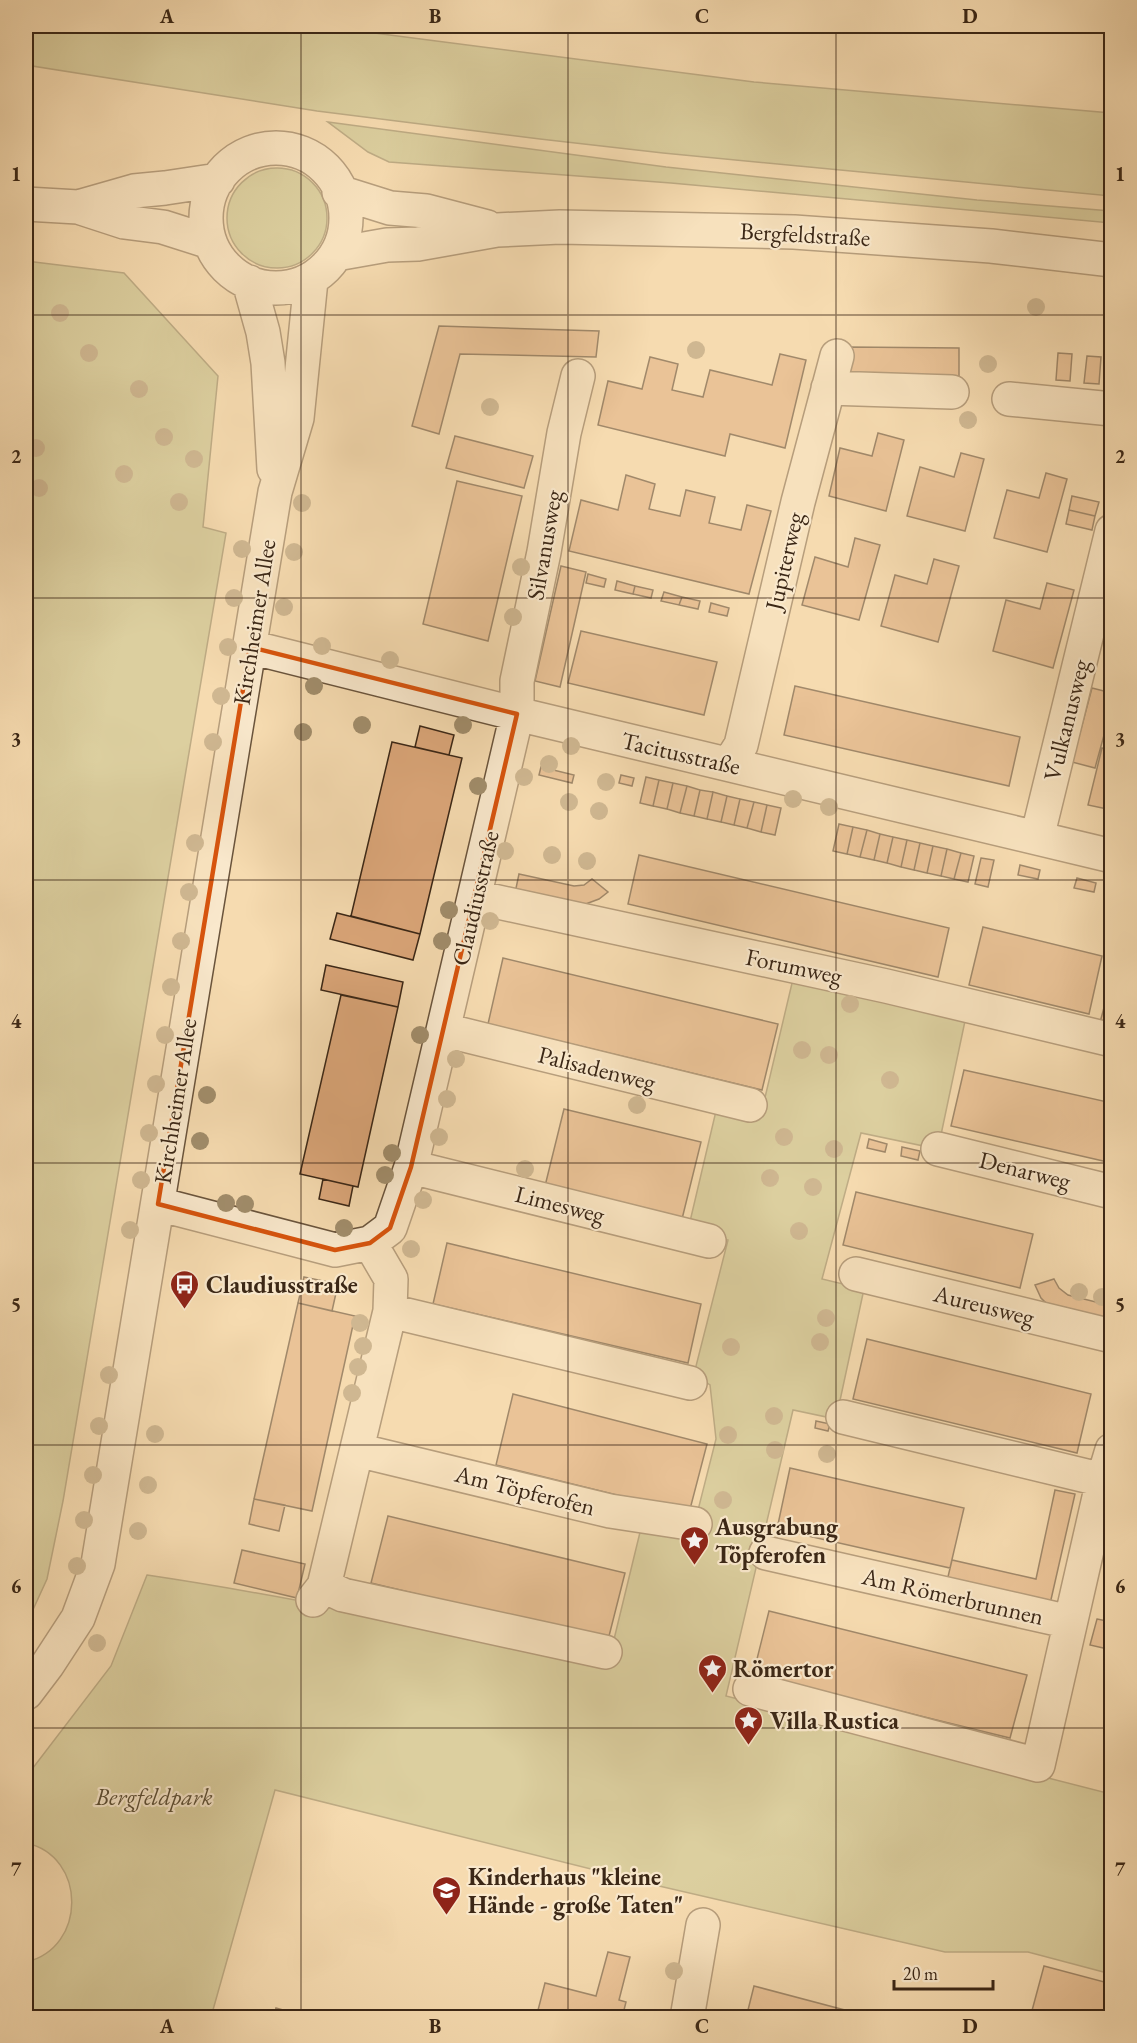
<svg xmlns="http://www.w3.org/2000/svg" width="1137" height="2043" viewBox="0 0 1137 2043" font-family="'EB Garamond',serif">
<style>
.green{fill:#bcc08b;stroke:#7c7450;stroke-width:1.5}
.building{fill:#dba679;stroke:#3b2716;stroke-width:1.5}
.lines{fill:none;stroke-linecap:round;stroke-linejoin:round}
.minor-casing{stroke:#6a543c;stroke-width:36}
.minor{stroke:#f9e8cc;stroke-width:33}
.tree{fill:#a18d6b}
.marked{fill:none;stroke:#d7540d;stroke-width:4.5;stroke-linejoin:round}
.grid{fill:none;stroke:#3b2716;stroke-width:1.5;stroke-opacity:0.55}
.labels{text-anchor:middle;dominant-baseline:central;stroke-width:4.5;stroke-linejoin:round;paint-order:stroke}
.street-label{font-size:24px;fill:#3b2716;stroke:#f9e8cc}
.poi-label{font-size:24px;font-weight:bold;fill:#3b2716;stroke:#f9e8cc;text-anchor:start}
.park-label{font-size:24px;font-style:italic;fill:#5b4d33;stroke:#f9e8cc}
.neatline{fill:none;stroke:#3b2716;stroke-width:2}
.grid-label{font-size:20px;text-anchor:middle;font-weight:bold;fill:#3b2716}
</style>
<rect width="100%" height="100%" fill="#f6dbb0"/>
<filter id="stains"><feTurbulence type="fractalNoise" baseFrequency=".00333" numOctaves="4"/><feColorMatrix values="0 0 0 0 .2 0 0 0 0 .09 0 0 0 0 .02 0 0 0 .5 -.17"/></filter>
<radialGradient id="worn" r=".72"><stop offset=".6" stop-color="#630" stop-opacity="0"/><stop offset="1" stop-color="#630" stop-opacity=".3"/></radialGradient>
<path class="green" d="M26,26H320L754,82L1111,113V196L663,153L540,139L317,111L26,65Z
M328,122L666,167L977,200L1111,211V223L671,183L389,162L368,152Z
M227 218a50 50 0 1 1 100 0a50 50 0 1 1-100 0Z
M26,261L124,273L218,376L203,527L226,533L63,1501L47,1579L26,1625Z
M793,979L965,1021L938,1149L861,1133L822,1279L864,1289L836,1419L793,1410L726,1696L1111,1794V1974L1028,1952H945L659,1886L275,1790L211,2017H26V1962C87,1948 87,1856 26,1843V1777L111,1666L147,1575C302,1598 455,1632 608,1664L642,1524L693,1530L716,1439L710,1385L694,1374L728,1240L688,1230L720,1094L763,1106Z"/>
<path class="building" d="M439,326L599,331L596,357L460,354L439,434L412,426Z
M848,347L959,348V376L847,375Z
M1058,353L1072,354L1070,381L1056,380Z
M780,354L806,360L785,448L730,434L725,456L598,425L608,381L642,389L650,357L678,364L672,390L703,397L710,370L772,385Z
M1087,356L1101,357L1099,384L1084,383Z
M878,433L904,440L886,511L829,496L840,448L872,456Z
M455,436L533,456L524,488L446,468Z
M961,453L984,459L965,531L907,516L920,467L954,477Z
M1046,473L1067,479L1047,552L994,538L1007,490L1039,498Z
M626,475L655,484L649,509L680,516L686,490L715,497L709,523L741,530L747,505L771,511L749,594L569,551L581,500L618,510Z
M457,481L522,496L488,641L423,624Z
M1072,496L1099,502L1095,516L1069,510Z
M1069,510L1095,516L1092,530L1066,524Z
M855,538L880,545L859,620L802,605L815,557L848,567Z
M934,559L959,566L938,642L881,626L895,575L927,584Z
M561,566L586,572L560,687L535,681Z
M588,574L606,579L604,587L586,583Z
M617,581L635,586L633,594L615,590Z
M1047,583L1074,590L1053,668L993,651L1006,600L1040,609Z
M635,586L653,590L651,598L633,594Z
M664,592L682,597L679,605L661,601Z
M682,597L700,601L698,609L679,605Z
M711,603L729,608L727,616L709,612Z
M581,631L717,662L704,715L568,683Z
M795,686L1020,737L1009,786L784,735Z
M1092,688L1112,693V706L1095,768L1072,762Z
M420,726L454,735L449,755L415,747Z
M392,742L462,758L420,934L351,916Z
M1102,748L1112,750V810L1088,805Z
M541,767L574,775L572,783L539,775Z
M621,775L634,778L632,786L619,783Z
M646,777L659,780L653,806L640,803Z
M659,780L673,783L667,809L653,806Z
M673,783L687,786L680,813L667,809Z
M687,786L700,790L694,816L680,813Z
M700,790L713,792L707,819L694,816Z
M713,792L727,796L721,822L707,819Z
M727,796L740,799L734,825L721,822Z
M740,799L754,802L747,828L734,825Z
M754,802L767,805L761,832L747,828Z
M767,805L781,808L775,835L761,832Z
M839,824L853,827L847,854L833,851Z
M853,827L867,830L860,857L847,854Z
M867,830L880,834L874,860L860,857Z
M880,834L893,837L887,863L874,860Z
M893,837L907,840L901,867L887,863Z
M907,840L920,843L914,870L901,867Z
M920,843L933,846L927,873L914,870Z
M933,846L947,849L941,876L927,873Z
M947,849L961,853L954,879L941,876Z
M961,853L974,856L968,882L954,879Z
M639,855L949,928L938,977L628,904Z
M981,858L994,860L988,887L975,884Z
M1020,865L1040,870L1038,879L1018,875Z
M519,874L574,886L584,885L592,879L608,892L599,899L583,905L515,893Z
M1077,878L1096,883L1094,892L1074,888Z
M337,913L420,934L413,960L330,939Z
M983,927L1102,956L1089,1014L969,985Z
M503,958L778,1024L762,1090L488,1024Z
M326,965L403,982L398,1007L321,990Z
M1112,978V1029L1099,1026Z
M341,995L398,1007L358,1187L300,1174Z
M964,1070L1112,1103V1163L951,1126Z
M564,1109L701,1142L682,1219L545,1186Z
M869,1139L887,1144L885,1152L867,1148Z
M902,1147L920,1151L918,1160L901,1156Z
M323,1179L353,1186L349,1206L319,1199Z
M856,1192L1033,1234L1020,1288L843,1245Z
M447,1243L701,1304L688,1363L433,1304Z
M304,1277L338,1284L332,1311L298,1303Z
M1054,1279L1059,1288L1068,1295L1112,1306V1326L1052,1309L1041,1298L1035,1285Z
M298,1303L355,1316L312,1511L254,1499Z
M867,1339L1091,1394L1077,1453L853,1399Z
M513,1394L707,1444L689,1513L496,1465Z
M816,1421L830,1424L828,1431L815,1428Z
M790,1468L964,1508L950,1568L777,1529Z
M1055,1490L1075,1494L1050,1604L947,1581L952,1560L1036,1579Z
M254,1499L285,1505L279,1531L249,1524Z
M388,1516L625,1573L608,1640L371,1583Z
M242,1550L305,1564L297,1598L234,1583Z
M769,1611L1027,1675L1010,1738L753,1675Z
M1097,1619L1112,1622V1650L1090,1645Z
M608,1952L630,1957L619,2000L626,2002L622,2018H536L545,1983L596,1996Z
M1044,1966L1112,1984V2018H1030Z
M754,1986L875,2018H746Z
M276,2008L311,2018H273Z"/>
<g class="lines">
<defs>
<path id="minor" d="M206 218a70 70 0 1 1 140 0a70 70 0 1 1-140 0Z
M339,192L390,208L426,211L487,227
M26,204L78,207L124,222L163,227L210,242
M78,207L134,191L165,188L218,180
M336,254L387,245L418,244L497,230L560,227L794,232L991,246L1112,260
M249,282L263,332L268,363L274,469
M828,388L952,392
M1009,399L1112,409
M250,647L517,714L1112,856
M729,764L741,745L798,502L837,356
M1037,838L1112,531
M475,897L886,986L1112,1040
M444,1030L750,1105
M938,1149L1112,1192
M411,1167L709,1241
M158,1204L335,1250L370,1243L390,1228L411,1167L517,714V681L544,552L564,433L578,376
M856,1274L1112,1336
M390,1311L690,1383
M843,1417L1103,1480
M357,1450L610,1511L695,1524
M766,1553L1070,1622
M324,1586L343,1595L605,1652
M313,1600L324,1586L390,1311L391,1279L370,1243
M750,1689L1038,1765L1103,1480L1112,1450
M26,1693L48,1664L78,1618L98,1564L275,492L297,418L311,280
M687,2018L703,1925"/>
</defs>
<use href="#minor" class="minor-casing"/>
<use href="#minor" class="minor"/>
</g>
<g class="tree">
<circle cx="1036" cy="307" r="9"/>
<circle cx="60" cy="313" r="9"/>
<circle cx="696" cy="350" r="9"/>
<circle cx="89" cy="353" r="9"/>
<circle cx="988" cy="364" r="9"/>
<circle cx="139" cy="389" r="9"/>
<circle cx="490" cy="407" r="9"/>
<circle cx="968" cy="420" r="9"/>
<circle cx="164" cy="437" r="9"/>
<circle cx="36" cy="448" r="9"/>
<circle cx="194" cy="459" r="9"/>
<circle cx="124" cy="474" r="9"/>
<circle cx="39" cy="488" r="9"/>
<circle cx="179" cy="502" r="9"/>
<circle cx="302" cy="503" r="9"/>
<circle cx="242" cy="549" r="9"/>
<circle cx="294" cy="552" r="9"/>
<circle cx="521" cy="567" r="9"/>
<circle cx="234" cy="598" r="9"/>
<circle cx="284" cy="607" r="9"/>
<circle cx="513" cy="617" r="9"/>
<circle cx="322" cy="646" r="9"/>
<circle cx="228" cy="647" r="9"/>
<circle cx="390" cy="660" r="9"/>
<circle cx="314" cy="686" r="9"/>
<circle cx="221" cy="696" r="9"/>
<circle cx="362" cy="725" r="9"/>
<circle cx="463" cy="725" r="9"/>
<circle cx="303" cy="732" r="9"/>
<circle cx="213" cy="742" r="9"/>
<circle cx="571" cy="746" r="9"/>
<circle cx="549" cy="764" r="9"/>
<circle cx="524" cy="777" r="9"/>
<circle cx="606" cy="782" r="9"/>
<circle cx="478" cy="786" r="9"/>
<circle cx="793" cy="799" r="9"/>
<circle cx="569" cy="802" r="9"/>
<circle cx="829" cy="807" r="9"/>
<circle cx="599" cy="811" r="9"/>
<circle cx="195" cy="843" r="9"/>
<circle cx="505" cy="851" r="9"/>
<circle cx="552" cy="855" r="9"/>
<circle cx="587" cy="861" r="9"/>
<circle cx="189" cy="892" r="9"/>
<circle cx="449" cy="910" r="9"/>
<circle cx="490" cy="921" r="9"/>
<circle cx="181" cy="941" r="9"/>
<circle cx="442" cy="941" r="9"/>
<circle cx="171" cy="987" r="9"/>
<circle cx="850" cy="1004" r="9"/>
<circle cx="165" cy="1035" r="9"/>
<circle cx="420" cy="1035" r="9"/>
<circle cx="802" cy="1050" r="9"/>
<circle cx="829" cy="1055" r="9"/>
<circle cx="456" cy="1059" r="9"/>
<circle cx="890" cy="1080" r="9"/>
<circle cx="156" cy="1084" r="9"/>
<circle cx="207" cy="1095" r="9"/>
<circle cx="447" cy="1099" r="9"/>
<circle cx="637" cy="1105" r="9"/>
<circle cx="149" cy="1133" r="9"/>
<circle cx="439" cy="1137" r="9"/>
<circle cx="784" cy="1137" r="9"/>
<circle cx="200" cy="1141" r="9"/>
<circle cx="834" cy="1149" r="9"/>
<circle cx="392" cy="1153" r="9"/>
<circle cx="525" cy="1169" r="9"/>
<circle cx="385" cy="1175" r="9"/>
<circle cx="770" cy="1178" r="9"/>
<circle cx="141" cy="1180" r="9"/>
<circle cx="813" cy="1187" r="9"/>
<circle cx="423" cy="1200" r="9"/>
<circle cx="226" cy="1203" r="9"/>
<circle cx="245" cy="1204" r="9"/>
<circle cx="344" cy="1228" r="9"/>
<circle cx="130" cy="1230" r="9"/>
<circle cx="799" cy="1231" r="9"/>
<circle cx="411" cy="1249" r="9"/>
<circle cx="1079" cy="1292" r="9"/>
<circle cx="1102" cy="1297" r="9"/>
<circle cx="826" cy="1318" r="9"/>
<circle cx="360" cy="1323" r="9"/>
<circle cx="820" cy="1342" r="9"/>
<circle cx="363" cy="1346" r="9"/>
<circle cx="731" cy="1347" r="9"/>
<circle cx="358" cy="1367" r="9"/>
<circle cx="109" cy="1375" r="9"/>
<circle cx="352" cy="1393" r="9"/>
<circle cx="774" cy="1416" r="9"/>
<circle cx="99" cy="1426" r="9"/>
<circle cx="155" cy="1434" r="9"/>
<circle cx="728" cy="1435" r="9"/>
<circle cx="775" cy="1450" r="9"/>
<circle cx="827" cy="1454" r="9"/>
<circle cx="93" cy="1475" r="9"/>
<circle cx="148" cy="1485" r="9"/>
<circle cx="723" cy="1500" r="9"/>
<circle cx="84" cy="1520" r="9"/>
<circle cx="138" cy="1531" r="9"/>
<circle cx="77" cy="1566" r="9"/>
<circle cx="97" cy="1643" r="9"/>
<circle cx="674" cy="1971" r="9"/>
</g>
<path d="M0 0H1137V2043H0ZM250,647L517,714L411,1167L390,1228L370,1243L335,1250L158,1204Z" fill="#f6dbb0" fill-opacity=".55" fill-rule="evenodd"/>
<path class="marked" d="M250,647L517,714L411,1167L390,1228L370,1243L335,1250L158,1204Z"/>
<path class="grid" d="M301,26V2018M568,26V2018M836,26V2018M26,315H1112M26,598H1112M26,880H1112M26,1163H1112M26,1445H1112M26,1728H1112"/>
<defs>
<symbol id="bus-pin" viewBox="-11 -11 22 30"><path d="M0 17L-7.5 6A9.5 9.5 0 1 1 7.5 6Z" fill="#8f2418" stroke="#f9e8cc"/><path d="M-5-6H5V4H4V6H2V4H-2V6H-4V4H-5ZM-3.5-4V0h7V-4ZM-3.5 1.2v1.5H-2V1.2ZM2 1.2v1.5H3.5V1.2Z" fill="#fff"/></symbol>
<symbol id="sight-pin" viewBox="-11 -11 22 30"><path d="M0 17L-7.5 6A9.5 9.5 0 1 1 7.5 6Z" fill="#8f2418" stroke="#f9e8cc"/><path d="M0-6L1.8-2.2L6-1.7L2.9 1.2L3.7 5.4L0 3.3L-3.7 5.4L-2.9 1.2L-6-1.7L-1.8-2.2Z" fill="#fff"/></symbol>
<symbol id="school-pin" viewBox="-11 -11 22 30"><path d="M0 17L-7.5 6A9.5 9.5 0 1 1 7.5 6Z" fill="#8f2418" stroke="#f9e8cc"/><path d="M0-5L7-2L0 1L-7-2ZM-4 1L0 2.5L4 1V4Q0 6-4 4Z" fill="#fff"/></symbol>
</defs>
<g fill-rule="evenodd">
<use href="#bus-pin" x="168" y="1268" width="33" height="45"/>
<use href="#sight-pin" x="678" y="1524" width="33" height="45"/>
<use href="#sight-pin" x="696" y="1652" width="33" height="45"/>
<use href="#sight-pin" x="732" y="1704" width="33" height="45"/>
<use href="#school-pin" x="430" y="1874" width="33" height="45"/>
</g>
<g class="labels">
<g class="street-label">
<text transform="translate(805 234) rotate(3)">Bergfeldstraße</text>
<text transform="translate(544 545) rotate(-80)">Silvanusweg</text>
<text transform="translate(784 561) rotate(-77)">Jupiterweg</text>
<text transform="translate(254 622) rotate(-81)">Kirchheimer Allee</text>
<text transform="translate(1066 720) rotate(-76)">Vulkanusweg</text>
<text transform="translate(681 753) rotate(13)">Tacitusstraße</text>
<text transform="translate(475 898) rotate(-77)">Claudiusstraße</text>
<text transform="translate(794 966) rotate(12)">Forumweg</text>
<text transform="translate(597 1068) rotate(14)">Palisadenweg</text>
<text transform="translate(175 1101) rotate(-81)">Kirchheimer Allee</text>
<text transform="translate(1025 1170) rotate(14)">Denarweg</text>
<text transform="translate(560 1204) rotate(14)">Limesweg</text>
<text transform="translate(984 1305) rotate(14)">Aureusweg</text>
<text transform="translate(525 1490) rotate(14)">Am Töpferofen</text>
<text transform="translate(953 1596) rotate(13)">Am Römerbrunnen</text>
</g>
<g class="poi-label">
<text x="206" y="1284">Claudiusstraße</text>
<text x="715" y="1526">Ausgrabung<tspan x="715" dy="28">Töpferofen</tspan></text>
<text x="733" y="1668">Römertor</text>
<text x="770" y="1720">Villa Rustica</text>
<text x="468" y="1876">Kinderhaus "kleine<tspan x="468" dy="28">Hände - große Taten"</tspan></text>
</g>
<g class="park-label">
<text x="154" y="1796">Bergfeldpark</text>
</g>
</g>
<rect width="1137" height="2043" fill="none" stroke="#f6dbb0" stroke-width="66"/>
<path d="M894 1980v9h99v-9" fill="none" stroke="#3b2716" stroke-width="3"/>
<text x="903" y="1980" font-size="18" fill="#3b2716" stroke="#f9e8cc" stroke-width="4.5" paint-order="stroke">20 m</text>
<rect x="33" y="33" width="1071" height="1977" class="neatline"/>
<g class="grid-label">
<text x="167" y="23">A</text>
<text x="435" y="23">B</text>
<text x="702" y="23">C</text>
<text x="970" y="23">D</text>
<text x="16" y="181">1</text>
<text x="1120" y="181">1</text>
<text x="16" y="463">2</text>
<text x="1120" y="463">2</text>
<text x="16" y="746">3</text>
<text x="1120" y="746">3</text>
<text x="16" y="1028">4</text>
<text x="1120" y="1028">4</text>
<text x="16" y="1311">5</text>
<text x="1120" y="1311">5</text>
<text x="16" y="1593">6</text>
<text x="1120" y="1593">6</text>
<text x="16" y="1876">7</text>
<text x="1120" y="1876">7</text>
<text x="167" y="2033">A</text>
<text x="435" y="2033">B</text>
<text x="702" y="2033">C</text>
<text x="970" y="2033">D</text>
</g>
<rect width="100%" height="100%" filter="url(#stains)"/>
<rect width="100%" height="100%" fill="url(#worn)"/>
</svg>
